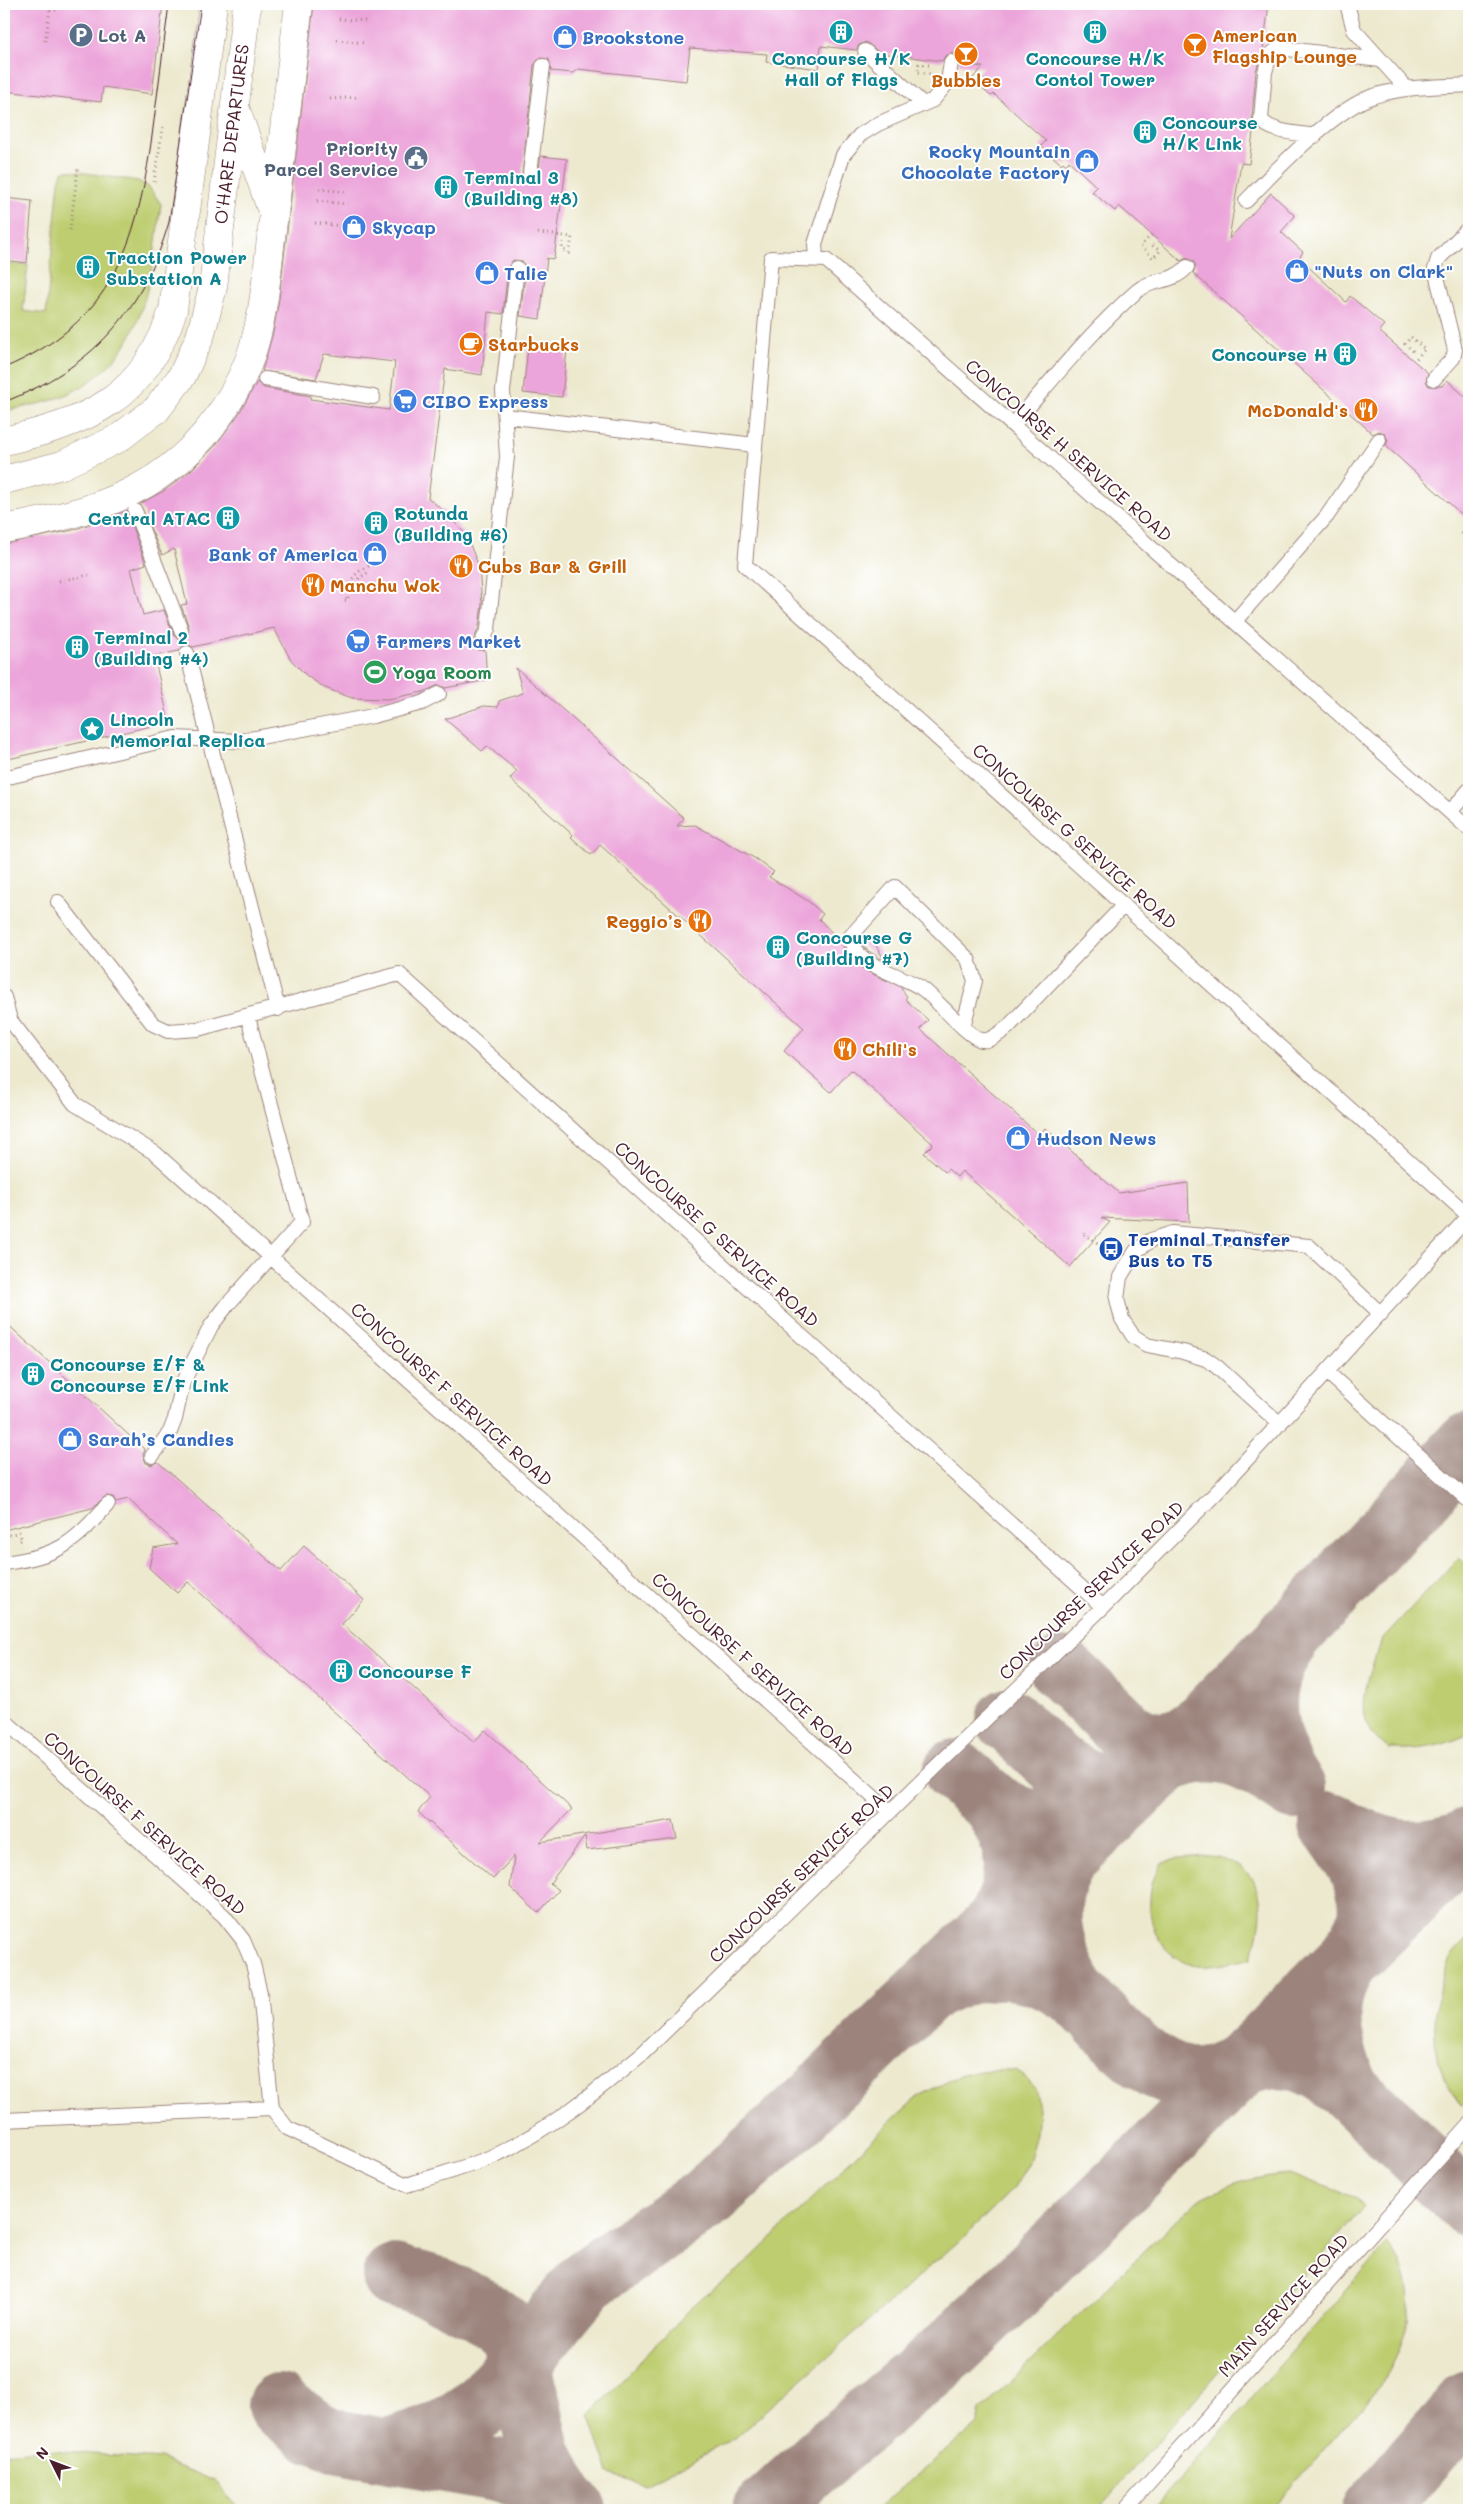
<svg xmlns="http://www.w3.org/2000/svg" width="1473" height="2514" viewBox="0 0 1473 2514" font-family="Mali,sans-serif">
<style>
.green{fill:#bdcd70;stroke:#84764e}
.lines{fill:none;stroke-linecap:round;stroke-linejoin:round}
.taxiway{stroke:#9c847d;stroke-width:64}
.building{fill:#eca5da}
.service-casing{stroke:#9c847d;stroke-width:16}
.minor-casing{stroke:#9c847d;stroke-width:29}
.path{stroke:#9c847d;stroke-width:3;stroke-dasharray:1 4;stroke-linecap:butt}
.service{stroke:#fff;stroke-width:14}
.minor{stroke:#fff;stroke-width:28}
.tram{stroke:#4a1f2b;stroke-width:1}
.minor-bridge-casing{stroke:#9c847d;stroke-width:29;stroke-linecap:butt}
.minor-bridge{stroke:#fff;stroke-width:28}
.labels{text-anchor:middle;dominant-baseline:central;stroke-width:4;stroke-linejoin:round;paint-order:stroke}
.service-label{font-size:18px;font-weight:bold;fill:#4e5e75;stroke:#fff;text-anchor:start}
.food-label{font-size:18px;font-weight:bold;fill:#c56008;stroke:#fff;text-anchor:start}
.shop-label{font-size:18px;font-weight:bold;fill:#366cbe;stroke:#fff;text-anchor:start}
.culture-label{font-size:18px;font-weight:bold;fill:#0d838f;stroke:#fff;text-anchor:start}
.street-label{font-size:18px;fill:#4a1f2b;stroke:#fff}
.leisure-label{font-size:18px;font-weight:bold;fill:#27864d;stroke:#fff;text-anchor:start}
.transit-label{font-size:18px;font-weight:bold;fill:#164399;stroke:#fff;text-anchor:start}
</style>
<rect width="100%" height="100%" fill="#fff"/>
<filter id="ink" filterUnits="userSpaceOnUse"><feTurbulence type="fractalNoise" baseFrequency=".02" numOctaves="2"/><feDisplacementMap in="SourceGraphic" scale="10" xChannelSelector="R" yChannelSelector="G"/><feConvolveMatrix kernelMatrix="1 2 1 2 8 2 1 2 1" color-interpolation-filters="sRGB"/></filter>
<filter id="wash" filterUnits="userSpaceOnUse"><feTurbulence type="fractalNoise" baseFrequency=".0096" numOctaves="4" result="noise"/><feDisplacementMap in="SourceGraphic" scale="20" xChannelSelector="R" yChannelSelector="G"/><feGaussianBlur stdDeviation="1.12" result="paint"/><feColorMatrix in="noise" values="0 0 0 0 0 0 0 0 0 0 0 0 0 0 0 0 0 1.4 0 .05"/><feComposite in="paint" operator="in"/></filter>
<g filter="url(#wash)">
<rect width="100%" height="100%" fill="#ede9cf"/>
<path class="green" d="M66,170L138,181L149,187L161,204C150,283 146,361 63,396C44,404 23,407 4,411V264L28,265L23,311L46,314L59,181L62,173Z
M1458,1558L1469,1568V1734C1440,1747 1422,1750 1389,1749C1382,1743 1371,1736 1368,1727C1357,1700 1373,1663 1382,1639Z
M1202,1855C1265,1860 1271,1909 1250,1959C1231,1962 1204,1971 1186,1963C1155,1949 1145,1916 1152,1885C1153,1878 1158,1870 1161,1864L1173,1859Z
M1469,1937V2098L1462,2106C1453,2093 1444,2080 1439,2066C1430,2036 1436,1980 1453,1954C1457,1948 1464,1942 1469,1937Z
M1001,2070H1015L1026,2078L1036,2090L1039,2109L1037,2134L1029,2162L1013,2189L967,2234L735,2438L645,2485L609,2473L589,2415L698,2301L745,2264L893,2119L920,2095L959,2076L980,2071Z
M1291,2174L1357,2198L1365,2206L1097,2510H876L977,2424L980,2411L1197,2200C1230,2183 1254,2177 1291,2174Z
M1388,2242C1421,2289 1412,2337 1383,2383L1270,2510H1153Z
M39,2450L160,2459L217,2482L239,2510H4V2453Z"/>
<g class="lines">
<path class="taxiway" d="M1061,1669L1126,1731
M1008,1720L1058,1766
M1165,1762C1216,1738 1251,1758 1294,1788C1262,1741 1252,1689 1287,1640
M955,1771L993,1804
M1000,1919C1024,1876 1020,1844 993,1804C1006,1813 1022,1820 1038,1823C1096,1830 1167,1797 1126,1731C1150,1749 1173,1747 1196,1730
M932,1987C987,1960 1029,1960 1079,1997C1054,1961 1039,1913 1059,1871C1070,1848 1085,1830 1079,1803C1076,1791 1065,1777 1058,1766C1101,1790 1109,1793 1155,1772
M1079,1997C1109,2026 1144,2072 1189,2079C1207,2081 1223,2073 1240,2066C1285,2047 1312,2060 1348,2089C1333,2056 1322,2018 1335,1983C1342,1964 1358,1948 1366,1930C1383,1894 1351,1851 1331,1824C1378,1853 1414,1860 1467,1842
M1348,2089L1469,2205
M394,2276L432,2287L482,2310L510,2331L520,2364L540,2455L565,2501
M279,2406L314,2432L340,2442L507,2472C532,2481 555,2492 575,2510
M388,2450L442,2433L484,2405L587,2280L706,2198L797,2116L1165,1762L1289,1636L1469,1444
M765,2510L826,2454L950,2350L1126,2181L1469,1839
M1374,2510L1469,2403"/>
</g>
<g id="blocks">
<path class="building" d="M4,4H163L152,94L103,87L101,102L4,91Z
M314,4H1269L1263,50L1256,71L1252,118L1254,124L1249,164L1241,163L1229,239L1271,193L1295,216L1281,232L1303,252L1299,258L1346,302L1350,296L1384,325L1379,331L1428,373L1426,381L1429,386H1442L1447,380L1469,400V521L1386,446L1388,440L1384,433L1379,431L1373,434L1193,273L1196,266L1193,261L1186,258L1181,261L1119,206L1115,211L1092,192L1097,187L1069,161L1066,165L1063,162L1061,164L1041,146L1046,141L994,94L991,96L971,80L983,67L960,64L957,56L952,53L945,56L942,61L880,53L866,42L859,45L856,50L821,46L819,69L766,62L767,54L690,48L686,81L578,69L573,73L551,71L549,59L540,58L534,65L522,176L528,182L537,179L541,156L567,159L554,259L547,258L540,319L520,316L526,268L522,261L513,260L508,267L503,314L488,312L482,375L445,369L428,498L445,512L466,535L479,567L482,604L479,627L473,642L478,650H485L487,680L445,688L439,685L423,692L388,699L352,698L325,688L307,676L291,660L274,628L193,647L185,644L179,651L154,656L169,722L4,760V544L73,530L126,511L146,564L131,569L143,615L164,610L173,634L179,639L184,638L188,635L189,627L181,605L187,604L174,549L162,555L140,504L165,490L190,471L215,446L238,415L257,382L264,388L311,396L310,399L389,410L395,362L324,354L316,379L262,371L273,333L279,299Z
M4,198L32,201L27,263L4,260Z
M528,347L567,350L562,397L523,393Z
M516,668L684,818L677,826L695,825L756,859L774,872L769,877L808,901L823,914L819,919L836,937L854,962L866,971L901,987L907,997L905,999L928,1020L920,1029L1039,1135L1045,1128L1119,1193L1188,1183L1189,1222L1101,1218L1110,1222L1070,1267L962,1171L957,1177L948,1169L945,1172L924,1153L933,1144L851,1070L831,1092L784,1051L804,1028L600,845L591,855L571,837L573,835L510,779L517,771L487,746L482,751L445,719L484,706L498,707L499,701L523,693Z
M871,937L885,961L867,950L861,943Z
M4,1321L145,1450L143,1455L146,1463L151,1465L158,1462L281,1571L304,1546L364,1600L342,1624L474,1742L485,1730L572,1809L540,1842L673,1820L677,1839L587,1850L585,1836L550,1883L559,1890L538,1913L510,1887L514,1856L493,1879L418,1812L430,1797L188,1582L177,1593L149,1568L153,1548L177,1544L128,1499L116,1502L113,1497L106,1496L92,1508L4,1530Z"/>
</g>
</g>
<g filter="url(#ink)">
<use href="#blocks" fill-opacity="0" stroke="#9c847d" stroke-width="1"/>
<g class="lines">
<defs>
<path id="service" d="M1347,4L1354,30L1406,88
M865,51L923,104
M1315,136C1300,133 1269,133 1261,119L1265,72L1270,55L1279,48L1380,60
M530,173L543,66
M1246,201C1275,171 1335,108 1374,96C1404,86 1437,87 1469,85
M816,259L815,244L843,155L860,135L878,124L933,100L948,82L951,62
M265,379L373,397
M1434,379L1453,358L1455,350L1435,269L1438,259L1469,228
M505,416L755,445
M1013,425C1053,379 1091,331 1137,291C1152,278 1172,284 1187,267
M135,511L181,630
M1235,621L1327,516L1379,440
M482,642L488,629L507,457L503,391L517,268
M187,653L278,1009
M4,778L175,738L239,741L373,716L422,703L439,694
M1450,812L1469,790
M1469,829L826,260L771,258L745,565L1469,1216
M58,902L153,1024L168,1031L198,1029L399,974L1103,1607
M4,997L10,1020L75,1104L155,1153L890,1812
M963,1027L975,981L968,959L895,887L850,937C855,968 902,973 924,990C937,1000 969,1038 982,1040C990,1042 1001,1032 1008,1027L1124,905
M1328,1373L1469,1501
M1280,1424L1216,1366L1206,1359L1183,1352L1147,1345L1133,1336L1122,1319L1117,1299L1120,1277L1136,1251L1151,1240L1173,1233L1309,1246L1381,1314
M152,1456L170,1432L175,1419L183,1382L211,1326L228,1304L302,1222L248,1017
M4,1563C58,1556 72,1545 108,1504
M4,1720L224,1916L243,1940L253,1964L260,1993L272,2108
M272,2108L287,2128L407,2185C435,2175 464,2169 491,2157C547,2132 597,2091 643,2053L943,1760L1103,1607L1217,1492L1469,1216
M4,2120L272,2108
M1125,2510L1469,2125"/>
<path id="minor" d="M4,441C88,422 145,399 173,310L213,4
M4,480L62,465L119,438L157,409
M4,529C95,512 172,490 225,407C237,388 248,367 254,345C266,303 268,257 274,214"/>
</defs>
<use href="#service" class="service-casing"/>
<use href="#minor" class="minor-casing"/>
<path class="path" d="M50,10H59
M382,12L383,4
M339,19L369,21
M337,40L366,43
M45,41L51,4
M929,65L919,64L917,72L932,74
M330,99L360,97
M154,182L163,127
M319,189L348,192
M317,201L347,204
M315,223L344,226
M70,230L78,168
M538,233L572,237L569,253L562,249L563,242
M1151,235L1141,246L1153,258L1160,251L1152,245
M1413,351L1405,344L1411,337L1425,349L1414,361
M1469,526L1461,535L1469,542
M59,581L89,575
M354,588L359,578L369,572
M345,600H348C347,578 359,566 380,564L381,561
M1084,1234L1112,1253
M9,1535L19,1532L22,1540L19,1541"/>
<use href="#service" class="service"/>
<use href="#minor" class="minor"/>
<path class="tram" d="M4,368C113,322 137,244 152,136C158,92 163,48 169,4
M4,402C92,368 143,312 169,222L201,4"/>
<defs>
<path id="minor-bridge" d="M236,110L271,208
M274,214L299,4
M157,409L182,376L200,337L213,287L247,4"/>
</defs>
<use href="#minor-bridge" class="minor-bridge-casing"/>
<use href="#minor-bridge" class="minor-bridge"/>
</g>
</g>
<defs>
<symbol id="building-disc" viewBox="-11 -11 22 22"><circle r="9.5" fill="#0f9aa8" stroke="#fff"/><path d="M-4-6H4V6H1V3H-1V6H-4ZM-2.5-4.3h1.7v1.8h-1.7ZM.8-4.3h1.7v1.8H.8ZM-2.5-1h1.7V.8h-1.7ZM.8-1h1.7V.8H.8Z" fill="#fff"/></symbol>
<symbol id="parking-disc" viewBox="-11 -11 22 22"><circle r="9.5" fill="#5c6f8a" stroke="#fff"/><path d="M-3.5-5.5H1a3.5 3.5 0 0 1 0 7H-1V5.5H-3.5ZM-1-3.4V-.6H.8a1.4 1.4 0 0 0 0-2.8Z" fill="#fff"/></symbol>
<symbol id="shop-disc" viewBox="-11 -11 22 22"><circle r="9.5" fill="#3f7fe0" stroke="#fff"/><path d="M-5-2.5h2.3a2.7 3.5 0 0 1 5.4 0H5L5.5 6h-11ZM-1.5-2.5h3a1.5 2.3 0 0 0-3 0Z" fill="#fff"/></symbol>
<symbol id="bar-disc" viewBox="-11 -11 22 22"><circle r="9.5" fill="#e8710a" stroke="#fff"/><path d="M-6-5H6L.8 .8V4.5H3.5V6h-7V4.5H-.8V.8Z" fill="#fff"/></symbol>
<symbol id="civic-disc" viewBox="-11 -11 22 22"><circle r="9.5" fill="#5c6f8a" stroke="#fff"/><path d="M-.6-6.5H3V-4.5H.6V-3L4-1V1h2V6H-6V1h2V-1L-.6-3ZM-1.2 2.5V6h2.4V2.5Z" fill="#fff"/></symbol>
<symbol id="cafe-disc" viewBox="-11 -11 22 22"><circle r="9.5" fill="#e8710a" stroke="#fff"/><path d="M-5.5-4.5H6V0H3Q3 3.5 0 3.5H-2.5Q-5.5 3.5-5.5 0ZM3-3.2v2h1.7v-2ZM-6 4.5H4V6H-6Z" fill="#fff"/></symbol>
<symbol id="supermarket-disc" viewBox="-11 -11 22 22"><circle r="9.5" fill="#3f7fe0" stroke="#fff"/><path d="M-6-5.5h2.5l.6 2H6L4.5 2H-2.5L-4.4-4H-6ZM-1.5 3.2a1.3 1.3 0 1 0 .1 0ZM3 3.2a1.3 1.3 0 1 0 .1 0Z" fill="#fff"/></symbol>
<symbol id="restaurant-disc" viewBox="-11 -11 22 22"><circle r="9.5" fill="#e8710a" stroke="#fff"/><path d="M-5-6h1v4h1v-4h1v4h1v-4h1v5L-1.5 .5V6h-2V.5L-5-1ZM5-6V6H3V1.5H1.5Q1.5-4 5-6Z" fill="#fff"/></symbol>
<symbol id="stadium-disc" viewBox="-11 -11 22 22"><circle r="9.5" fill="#2e9e5b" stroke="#fff"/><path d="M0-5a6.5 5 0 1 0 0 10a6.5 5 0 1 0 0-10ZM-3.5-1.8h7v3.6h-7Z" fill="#fff"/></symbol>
<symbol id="sight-disc" viewBox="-11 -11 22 22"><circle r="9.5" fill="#0f9aa8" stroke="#fff"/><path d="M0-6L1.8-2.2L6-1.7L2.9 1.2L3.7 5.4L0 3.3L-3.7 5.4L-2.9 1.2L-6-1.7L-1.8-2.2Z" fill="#fff"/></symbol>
<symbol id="bus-disc" viewBox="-11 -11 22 22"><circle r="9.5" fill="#1a4fb4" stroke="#fff"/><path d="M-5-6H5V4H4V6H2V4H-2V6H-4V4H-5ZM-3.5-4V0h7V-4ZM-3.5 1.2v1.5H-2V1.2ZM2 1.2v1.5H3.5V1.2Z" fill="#fff"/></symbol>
</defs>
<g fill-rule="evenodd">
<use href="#building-disc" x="827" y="18" width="28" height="28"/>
<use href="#building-disc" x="1081" y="18" width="28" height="28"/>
<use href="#parking-disc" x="67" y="21" width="28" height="28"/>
<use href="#shop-disc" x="551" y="23" width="28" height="28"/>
<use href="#bar-disc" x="1181" y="31" width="28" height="28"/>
<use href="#bar-disc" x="952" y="40" width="28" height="28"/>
<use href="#building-disc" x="1131" y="118" width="28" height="28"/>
<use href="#civic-disc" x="402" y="144" width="28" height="28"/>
<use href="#shop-disc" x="1073" y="147" width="28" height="28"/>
<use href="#building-disc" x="432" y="173" width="28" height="28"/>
<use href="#shop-disc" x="340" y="213" width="28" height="28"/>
<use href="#building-disc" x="74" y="253" width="28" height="28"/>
<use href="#shop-disc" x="1283" y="257" width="28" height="28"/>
<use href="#shop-disc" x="473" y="259" width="28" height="28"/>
<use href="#cafe-disc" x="457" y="330" width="28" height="28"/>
<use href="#building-disc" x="1331" y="340" width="28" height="28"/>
<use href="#supermarket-disc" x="391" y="387" width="28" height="28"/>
<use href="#restaurant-disc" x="1352" y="396" width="28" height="28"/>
<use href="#building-disc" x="214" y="504" width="28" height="28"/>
<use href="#building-disc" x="362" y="509" width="28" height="28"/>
<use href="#shop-disc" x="361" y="540" width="28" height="28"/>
<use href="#restaurant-disc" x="447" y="552" width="28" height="28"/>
<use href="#restaurant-disc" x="299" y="571" width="28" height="28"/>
<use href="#supermarket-disc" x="344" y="627" width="28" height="28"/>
<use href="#building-disc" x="63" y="633" width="28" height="28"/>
<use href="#stadium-disc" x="361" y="658" width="28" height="28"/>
<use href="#sight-disc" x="78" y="715" width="28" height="28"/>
<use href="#restaurant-disc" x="686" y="907" width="28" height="28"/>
<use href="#building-disc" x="764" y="933" width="28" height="28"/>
<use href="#restaurant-disc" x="831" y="1035" width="28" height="28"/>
<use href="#shop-disc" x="1004" y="1124" width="28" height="28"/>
<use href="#bus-disc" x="1097" y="1235" width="28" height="28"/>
<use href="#building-disc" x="19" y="1360" width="28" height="28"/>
<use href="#shop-disc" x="56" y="1425" width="28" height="28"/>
<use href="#building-disc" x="327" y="1657" width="28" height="28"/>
</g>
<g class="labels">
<g class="service-label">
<text x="98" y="35">Lot A</text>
<text x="398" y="148" text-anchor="end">Priority<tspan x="398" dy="21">Parcel Service</tspan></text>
</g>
<g class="food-label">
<text x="1212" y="35">American<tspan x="1212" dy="21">Flagship Lounge</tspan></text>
<text x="966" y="80" text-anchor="middle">Bubbles</text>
<text x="488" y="344">Starbucks</text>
<text x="1348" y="410" text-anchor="end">McDonald's</text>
<text x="478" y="566">Cubs Bar &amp; Grill</text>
<text x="330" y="585">Manchu Wok</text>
<text x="682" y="921" text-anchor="end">Reggio’s</text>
<text x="862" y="1049">Chili's</text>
</g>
<g class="shop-label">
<text x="582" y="37">Brookstone</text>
<text x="1070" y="151" text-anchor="end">Rocky Mountain<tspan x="1070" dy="21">Chocolate Factory</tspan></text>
<text x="372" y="227">Skycap</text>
<text x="1314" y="271">"Nuts on Clark"</text>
<text x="504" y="273">Talie</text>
<text x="422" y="401">CIBO Express</text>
<text x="358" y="554" text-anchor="end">Bank of America</text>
<text x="376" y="641">Farmers Market</text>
<text x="1036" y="1138">Hudson News</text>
<text x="88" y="1439">Sarah’s Candies</text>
</g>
<g class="culture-label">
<text x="841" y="58" text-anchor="middle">Concourse H/K<tspan x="841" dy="21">Hall of Flags</tspan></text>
<text x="1095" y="58" text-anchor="middle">Concourse H/K<tspan x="1095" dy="21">Contol Tower</tspan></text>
<text x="1162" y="122">Concourse<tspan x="1162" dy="21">H/K Link</tspan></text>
<text x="464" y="177">Terminal 3<tspan x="464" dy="21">(Building #8)</tspan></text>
<text x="106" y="257">Traction Power<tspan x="106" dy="21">Substation A</tspan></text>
<text x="1328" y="354" text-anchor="end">Concourse H</text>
<text x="394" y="513">Rotunda<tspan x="394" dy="21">(Building #6)</tspan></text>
<text x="210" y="518" text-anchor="end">Central ATAC</text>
<text x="94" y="637">Terminal 2<tspan x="94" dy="21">(Building #4)</tspan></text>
<text x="110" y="719">Lincoln<tspan x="110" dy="21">Memorial Replica</tspan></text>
<text x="796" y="937">Concourse G<tspan x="796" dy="21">(Building #7)</tspan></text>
<text x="50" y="1364">Concourse E/F &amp;<tspan x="50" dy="21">Concourse E/F Link</tspan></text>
<text x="358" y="1671">Concourse F</text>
</g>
<g class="street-label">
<text transform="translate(231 134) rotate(-83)">O'HARE DEPARTURES</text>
<text transform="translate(1069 450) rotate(41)">CONCOURSE H SERVICE ROAD</text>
<text transform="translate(1075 836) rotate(42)">CONCOURSE G SERVICE ROAD</text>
<text transform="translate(717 1234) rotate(42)">CONCOURSE G SERVICE ROAD</text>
<text transform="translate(452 1394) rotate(42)">CONCOURSE F SERVICE ROAD</text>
<text transform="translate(1091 1590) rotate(-44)">CONCOURSE SERVICE ROAD</text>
<text transform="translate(753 1664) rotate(42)">CONCOURSE F SERVICE ROAD</text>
<text transform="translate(145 1823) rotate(42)">CONCOURSE F SERVICE ROAD</text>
<text transform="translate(801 1873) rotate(-44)">CONCOURSE SERVICE ROAD</text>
<text transform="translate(1283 2305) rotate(-48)">MAIN SERVICE ROAD</text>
</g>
<g class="leisure-label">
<text x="392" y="672">Yoga Room</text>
</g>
<g class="transit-label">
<text x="1128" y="1239">Terminal Transfer<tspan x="1128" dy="21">Bus to T5</tspan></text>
</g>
</g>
<rect width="1473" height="2514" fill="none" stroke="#fff" stroke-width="20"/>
<g transform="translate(52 2462) rotate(312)" stroke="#ffffff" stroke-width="4" paint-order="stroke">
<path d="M0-4L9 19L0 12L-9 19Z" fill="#4a1f2b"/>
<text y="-8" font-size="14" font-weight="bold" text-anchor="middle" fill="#4a1f2b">N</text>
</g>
</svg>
